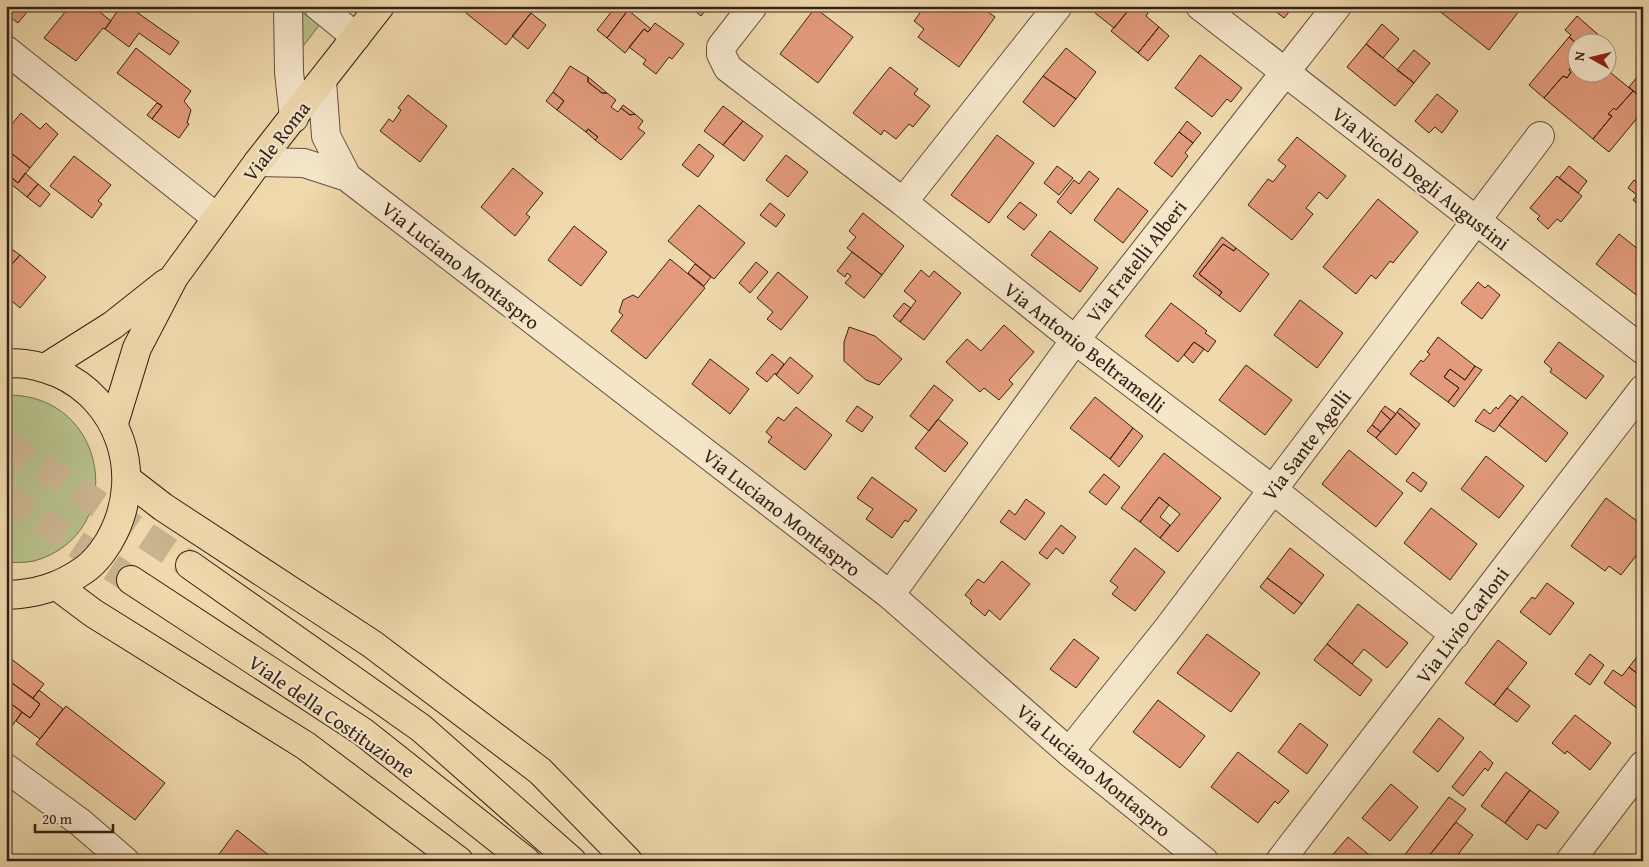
<svg xmlns="http://www.w3.org/2000/svg" width="1649" height="867" viewBox="0 0 1649 867" font-family="'Gentium Book Plus',serif">
<style>
.green{fill:#b7c08b;stroke:#767052}
.building{fill:#e39b7b;stroke:#352119}
.lines{fill:none;stroke-linecap:round;stroke-linejoin:round}
.highway-tunnel{stroke:#cab48f;stroke-width:28;stroke-dasharray:28 14;stroke-linecap:butt}
.street-casing{stroke:#644f3e;stroke-width:30}
.primary-casing{stroke:#352119;stroke-width:30}
.highway-casing{stroke:#352119;stroke-width:30}
.street{stroke:#f5e6ca;stroke-width:28}
.primary{stroke:#efd9ad;stroke-width:28}
.highway{stroke:#efd9ad;stroke-width:28}
.labels{text-anchor:middle;dominant-baseline:central;stroke-width:4.5;stroke-linejoin:round;paint-order:stroke}
.street-label{font-size:20px;fill:#352119;stroke:#f5e6ca}
</style>
<rect width="100%" height="100%" fill="#efd9ad"/>
<filter id="stains"><feTurbulence type="fractalNoise" baseFrequency=".004" numOctaves="4"/><feColorMatrix values="0 0 0 0 .2 0 0 0 0 .09 0 0 0 0 .02 0 0 0 .5 -.17"/></filter>
<radialGradient id="worn" r=".72"><stop offset=".6" stop-color="#630" stop-opacity="0"/><stop offset="1" stop-color="#630" stop-opacity=".3"/></radialGradient>
<path class="green" d="M295,8L320,24L301,49Z
M6,395C109,393 130,534 34,561C25,563 15,562 7,563Z"/>
<path class="building" d="M6,6H32L18,23L6,14Z
M70,6H92L111,21L105,29L103,28L76,61L44,38Z
M107,6H121L117,13Z
M121,6H128L179,42L170,55L139,33L129,47L105,29Z
M471,6H523L531,13L506,45L466,13Z
M616,6H623L628,10L607,38L597,30Z
M689,6H709L701,16Z
M925,6H980L995,17L959,67L918,37L924,29L914,21Z
M1101,6H1132L1114,28L1095,13Z
M1132,6H1140L1148,13L1146,16L1159,27L1138,53L1111,31Z
M1269,6H1294L1284,18Z
M1433,6H1523L1489,50Z
M815,8L853,37L818,83L780,54Z
M628,10L651,29L648,32L644,29L625,53L607,38Z
M531,13L546,25L528,49L512,36Z
M1577,16L1602,38L1598,42L1576,43L1569,37L1571,35L1565,30Z
M655,23L684,44L672,59L669,57L656,74L643,64L646,60L629,47L644,29L648,32Z
M1382,24L1399,39L1383,58L1366,44Z
M1159,27L1169,36L1148,61L1138,53Z
M1569,37L1576,43V60L1569,70L1571,72L1567,78L1563,76L1544,98L1529,85Z
M1366,44L1414,83L1395,106L1347,67Z
M136,48L191,91L184,101L191,110L187,123L189,124L179,138L152,119L162,106L117,73Z
M1066,48L1096,72L1076,99L1043,76Z
M1414,50L1430,63L1414,83L1397,70Z
M1200,55L1242,88L1231,102L1227,99L1212,117L1175,88Z
M1576,60V72H1606V69L1633,91L1616,110L1614,108L1608,114L1612,116L1593,139L1544,98L1563,76L1567,78L1571,72L1569,70Z
M570,66L588,77V82L602,93H607L616,100L611,107L618,112L621,108L630,115L635,114L643,121L638,128L645,133L621,160L595,140L598,137L588,129L586,132L557,110L564,101L553,92Z
M890,67L918,89L914,94L930,106L913,127L909,124L896,139L884,130L881,135L853,113Z
M1642,71H1643V99L1629,87Z
M1043,76L1076,99L1054,127L1023,102Z
M588,77L599,86L607,93H602L588,82Z
M1633,91L1643,99V111L1609,152L1593,139L1612,116L1608,114L1614,108L1616,110Z
M553,92L564,101L557,110L546,101Z
M1437,94L1458,111L1442,133L1435,127L1429,133L1415,121Z
M408,95L447,126L420,162L380,131L389,119L393,122L401,110L398,108Z
M157,103L162,106L152,119L147,115Z
M623,105L635,114L630,115L621,108Z
M723,106L743,121L723,145L704,131Z
M21,113L40,129L46,123L58,134L30,168L6,149V131Z
M743,121L763,136L744,161L723,145Z
M1187,121L1201,133L1193,143L1179,132Z
M588,129L598,137L595,140L586,132Z
M1179,132L1193,143L1185,153L1188,156L1172,177L1154,163Z
M997,135L1034,163L989,223L951,195Z
M1297,137L1346,176L1327,199L1319,192L1306,208L1313,214L1292,240L1248,205L1268,179L1273,182L1286,166L1278,160Z
M699,144L714,156L698,177L682,165Z
M6,149L30,168L18,183L6,173Z
M786,155L808,172L788,197L766,180Z
M74,156L111,185L98,201L102,204L92,218L50,186Z
M1057,166L1073,178L1059,195L1044,183Z
M1569,166L1587,181L1578,193L1559,178Z
M513,168L543,193L526,214L530,217L515,236L481,207Z
M1089,171L1099,179L1071,214L1057,202L1074,180L1079,184Z
M6,173L18,183L25,173L38,184L27,197L6,180Z
M1557,176L1582,196L1561,222L1557,219L1548,229L1537,219L1540,216L1530,208Z
M1634,180L1643,187V208L1633,200L1637,195L1628,188Z
M38,184L50,194L40,207L27,197Z
M1118,188L1148,211L1123,243L1094,220Z
M1378,199L1418,232L1393,263L1390,261L1376,279L1371,275L1356,294L1323,267Z
M1020,202L1037,215L1024,230L1007,217Z
M770,203L785,215L776,227L760,215Z
M699,205L745,243L714,279L668,241Z
M863,213L904,246L882,275L847,248L856,237L849,231Z
M574,226L607,252L581,286L548,260Z
M1050,231L1098,268L1080,292L1031,255Z
M1619,234L1643,253V300L1596,264Z
M1222,237L1236,248L1234,251L1223,244L1199,274L1222,292L1219,296L1193,276Z
M1223,244L1234,251L1236,248L1269,274L1240,312L1219,296L1222,292L1199,274Z
M6,245L20,255L6,271Z
M852,252L882,275L864,298L845,283L851,276L847,273L845,277L837,271Z
M20,255L46,277L20,308L6,296V271Z
M670,259L705,288L646,359L611,331L623,315L619,312L623,300L633,295L638,298Z
M756,262L768,272L750,293L739,283Z
M695,264L711,277L704,286L688,273Z
M921,270L929,277L934,271L961,293L924,340L900,322L916,301L904,291Z
M778,272L808,297L781,330L767,319L773,312L757,298Z
M1478,282L1485,288L1488,285L1500,295L1482,319L1461,303Z
M1300,300L1343,333L1317,368L1274,335Z
M904,303L911,308L900,322L893,316Z
M1171,303L1207,331L1205,333L1216,341L1208,352L1194,342L1178,362L1145,336Z
M1004,325L1034,352L1009,380L1013,384L999,400L984,388L980,392L946,362L967,339L981,351Z
M849,327L875,336L902,359L879,385L866,380L844,361V342Z
M1438,337L1475,366L1465,380L1450,369L1444,377L1459,388L1448,402L1410,374L1421,360L1423,362L1430,354L1427,352Z
M1194,342L1204,349L1193,363L1184,355Z
M1559,342L1604,376L1586,399L1550,372L1552,369L1544,362Z
M772,354L784,364L776,375L775,373L767,382L756,373Z
M790,357L813,376L798,394L776,375Z
M710,359L749,389L730,414L692,384Z
M1246,365L1292,400L1265,435L1219,400Z
M1475,366L1482,370L1454,407L1448,402L1459,388L1444,377L1450,369L1465,380Z
M934,385L953,400L929,431L910,416Z
M1510,395L1518,401L1494,432L1475,421L1484,409L1490,414L1496,407L1498,409Z
M1522,396L1568,433L1546,462L1499,425Z
M1095,397L1133,428L1110,459L1070,428Z
M857,406L873,417L862,432L846,421Z
M1385,406L1396,414L1391,420L1381,411Z
M796,407L832,435L805,470L768,442L772,437L766,432L778,417L784,421Z
M1400,408L1420,424L1416,429L1397,412Z
M1381,411L1391,420L1381,432L1372,425Z
M1397,412L1416,429L1396,455L1376,438Z
M938,419L968,443L945,472L915,448Z
M1372,425L1381,432L1376,438L1367,431Z
M1133,428L1143,436L1119,467L1110,459Z
M1349,450L1403,493L1376,527L1322,484Z
M1164,453L1221,498L1178,552L1160,538L1180,514L1159,497L1140,522L1121,508Z
M1486,456L1524,486L1499,518L1461,489Z
M1413,472L1427,483L1421,492L1406,481Z
M1104,474L1120,487L1106,505L1089,492Z
M872,477L917,510L908,522L905,520L892,538L866,519L873,509L857,498Z
M1159,497L1169,505L1160,517L1170,525L1160,538L1140,522Z
M1606,498L1641,524L1638,528L1643,532V547L1621,575L1609,566L1605,571L1571,546Z
M1026,499L1045,513L1025,540L1000,522L1009,510L1015,515Z
M1431,508L1477,544L1450,580L1404,543Z
M1061,525L1076,537L1063,554L1056,548L1047,559L1039,553Z
M1135,548L1165,572L1135,611L1112,594L1118,587L1110,581Z
M1290,548L1324,575L1302,604L1267,578Z
M1002,561L1030,584L1000,620L989,610L985,616L970,603L972,601L965,595L978,579L984,583Z
M1267,578L1302,604L1294,614L1260,587Z
M1547,583L1574,603L1550,635L1520,612L1532,597L1535,599Z
M1358,604L1408,643L1387,668L1364,649L1352,664L1327,644Z
M1207,634L1260,673L1231,712L1177,673Z
M1074,639L1099,658L1076,688L1050,669Z
M1498,640L1527,663L1494,705L1465,683Z
M1327,644L1372,680L1360,696L1314,660Z
M1643,649V678L1629,667Z
M1590,654L1604,665L1590,685L1575,674Z
M6,655L44,684L33,698L12,683L6,690Z
M1629,667L1643,678V703L1638,709L1604,683L1613,670L1622,676Z
M12,683L40,704L30,718L6,700V690Z
M1507,688L1530,706L1517,722L1494,705Z
M39,690L63,709L40,739L16,721L22,712L30,718L40,704L33,698Z
M6,700L22,712L12,726L6,721Z
M1158,700L1205,736L1180,768L1133,732Z
M66,706L165,783L135,820L36,744Z
M1575,715L1611,743L1590,770L1567,751L1565,754L1552,743Z
M1439,718L1464,738L1438,772L1413,752Z
M1300,723L1328,745L1307,774L1278,752Z
M1480,751L1493,763L1488,771L1485,768L1463,796L1452,787Z
M1238,752L1289,791L1278,804L1275,801L1258,823L1211,787Z
M1506,772L1530,790L1505,823L1481,806Z
M1391,784L1418,807L1390,841L1362,818Z
M1530,790L1559,812L1546,829L1538,824L1527,840L1505,823Z
M1449,797L1466,809L1425,861H1400Z
M1456,822L1473,835L1453,861H1425Z
M237,830L271,857L268,861H214Z
M1348,837L1375,860L1333,861L1330,858Z"/>
<g class="lines">
<path class="highway-tunnel" d="M6,443L190,565
M6,498L131,580"/>
<defs>
<path id="street" d="M288,6L289,72L294,118
M318,6L356,37
M753,6L721,47V54L728,68L903,202L1075,340L1272,489L1455,635
M1200,6L1643,350
M6,50L217,218
M322,81L326,136L347,177
M258,162L304,163L347,177L890,595L1069,752L1204,861
M903,202L1058,6
M890,595L1075,340L1337,6
M1069,752L1169,627L1540,136
M6,768L81,823L125,861
M1280,861L1643,389
M1570,861L1643,765"/>
<path id="primary" d="M6,364C23,361 43,367 58,373C119,400 143,472 114,532C108,545 97,561 84,570C60,587 36,594 6,595
M45,368L113,325L166,283
M114,423L137,348L174,277L258,162L380,6"/>
<path id="highway" d="M128,480L163,507L372,644L540,771L628,861
M190,565L421,728L572,861
M131,580L363,732L526,861
M57,586L93,613L306,746L459,861"/>
</defs>
<use href="#street" class="street-casing"/>
<use href="#primary" class="primary-casing"/>
<use href="#highway" class="highway-casing"/>
<use href="#street" class="street"/>
<use href="#primary" class="primary"/>
<use href="#highway" class="highway"/>
</g>
<g class="labels">
<g class="street-label">
<text transform="translate(276 141) rotate(-52)">Viale Roma</text>
<text transform="translate(1421 178) rotate(38)">Via Nicolò Degli Augustini</text>
<text transform="translate(1136 261) rotate(-52)">Via Fratelli Alberi</text>
<text transform="translate(461 265) rotate(38)">Via Luciano Montaspro</text>
<text transform="translate(1085 347) rotate(38)">Via Antonio Beltramelli</text>
<text transform="translate(1306 445) rotate(-53)">Via Sante Agelli</text>
<text transform="translate(782 512) rotate(38)">Via Luciano Montaspro</text>
<text transform="translate(1462 625) rotate(-53)">Via Livio Carloni</text>
<text transform="translate(332 716) rotate(35)">Viale della Costituzione</text>
<text transform="translate(1094 770) rotate(40)">Via Luciano Montaspro</text>
</g>
</g>
<rect width="1649" height="867" fill="none" stroke="#efd9ad" stroke-width="25"/>
<rect x="8" y="8" width="1634" height="852" fill="none" stroke="#352119" stroke-width="2.5"/>
<rect x="12" y="12" width="1624" height="842" fill="none" stroke="#352119"/>
<g transform="translate(1592 58) rotate(278)"><circle r="24" fill="#f5e6ca" stroke="#a89783"/>
<path d="M0-4L9 19L0 12L-9 19Z" fill="#8f2418"/>
<text y="-8" font-size="14" font-weight="bold" text-anchor="middle" fill="#352119">N</text>
</g>
<path d="M35 824v8h78v-8" fill="none" stroke="#352119" stroke-width="2.5"/>
<text x="42" y="824" font-size="15" fill="#352119" stroke="#f5e6ca" stroke-width="4" paint-order="stroke">20 m</text>
<rect width="100%" height="100%" filter="url(#stains)"/>
<rect width="100%" height="100%" fill="url(#worn)"/>
</svg>
